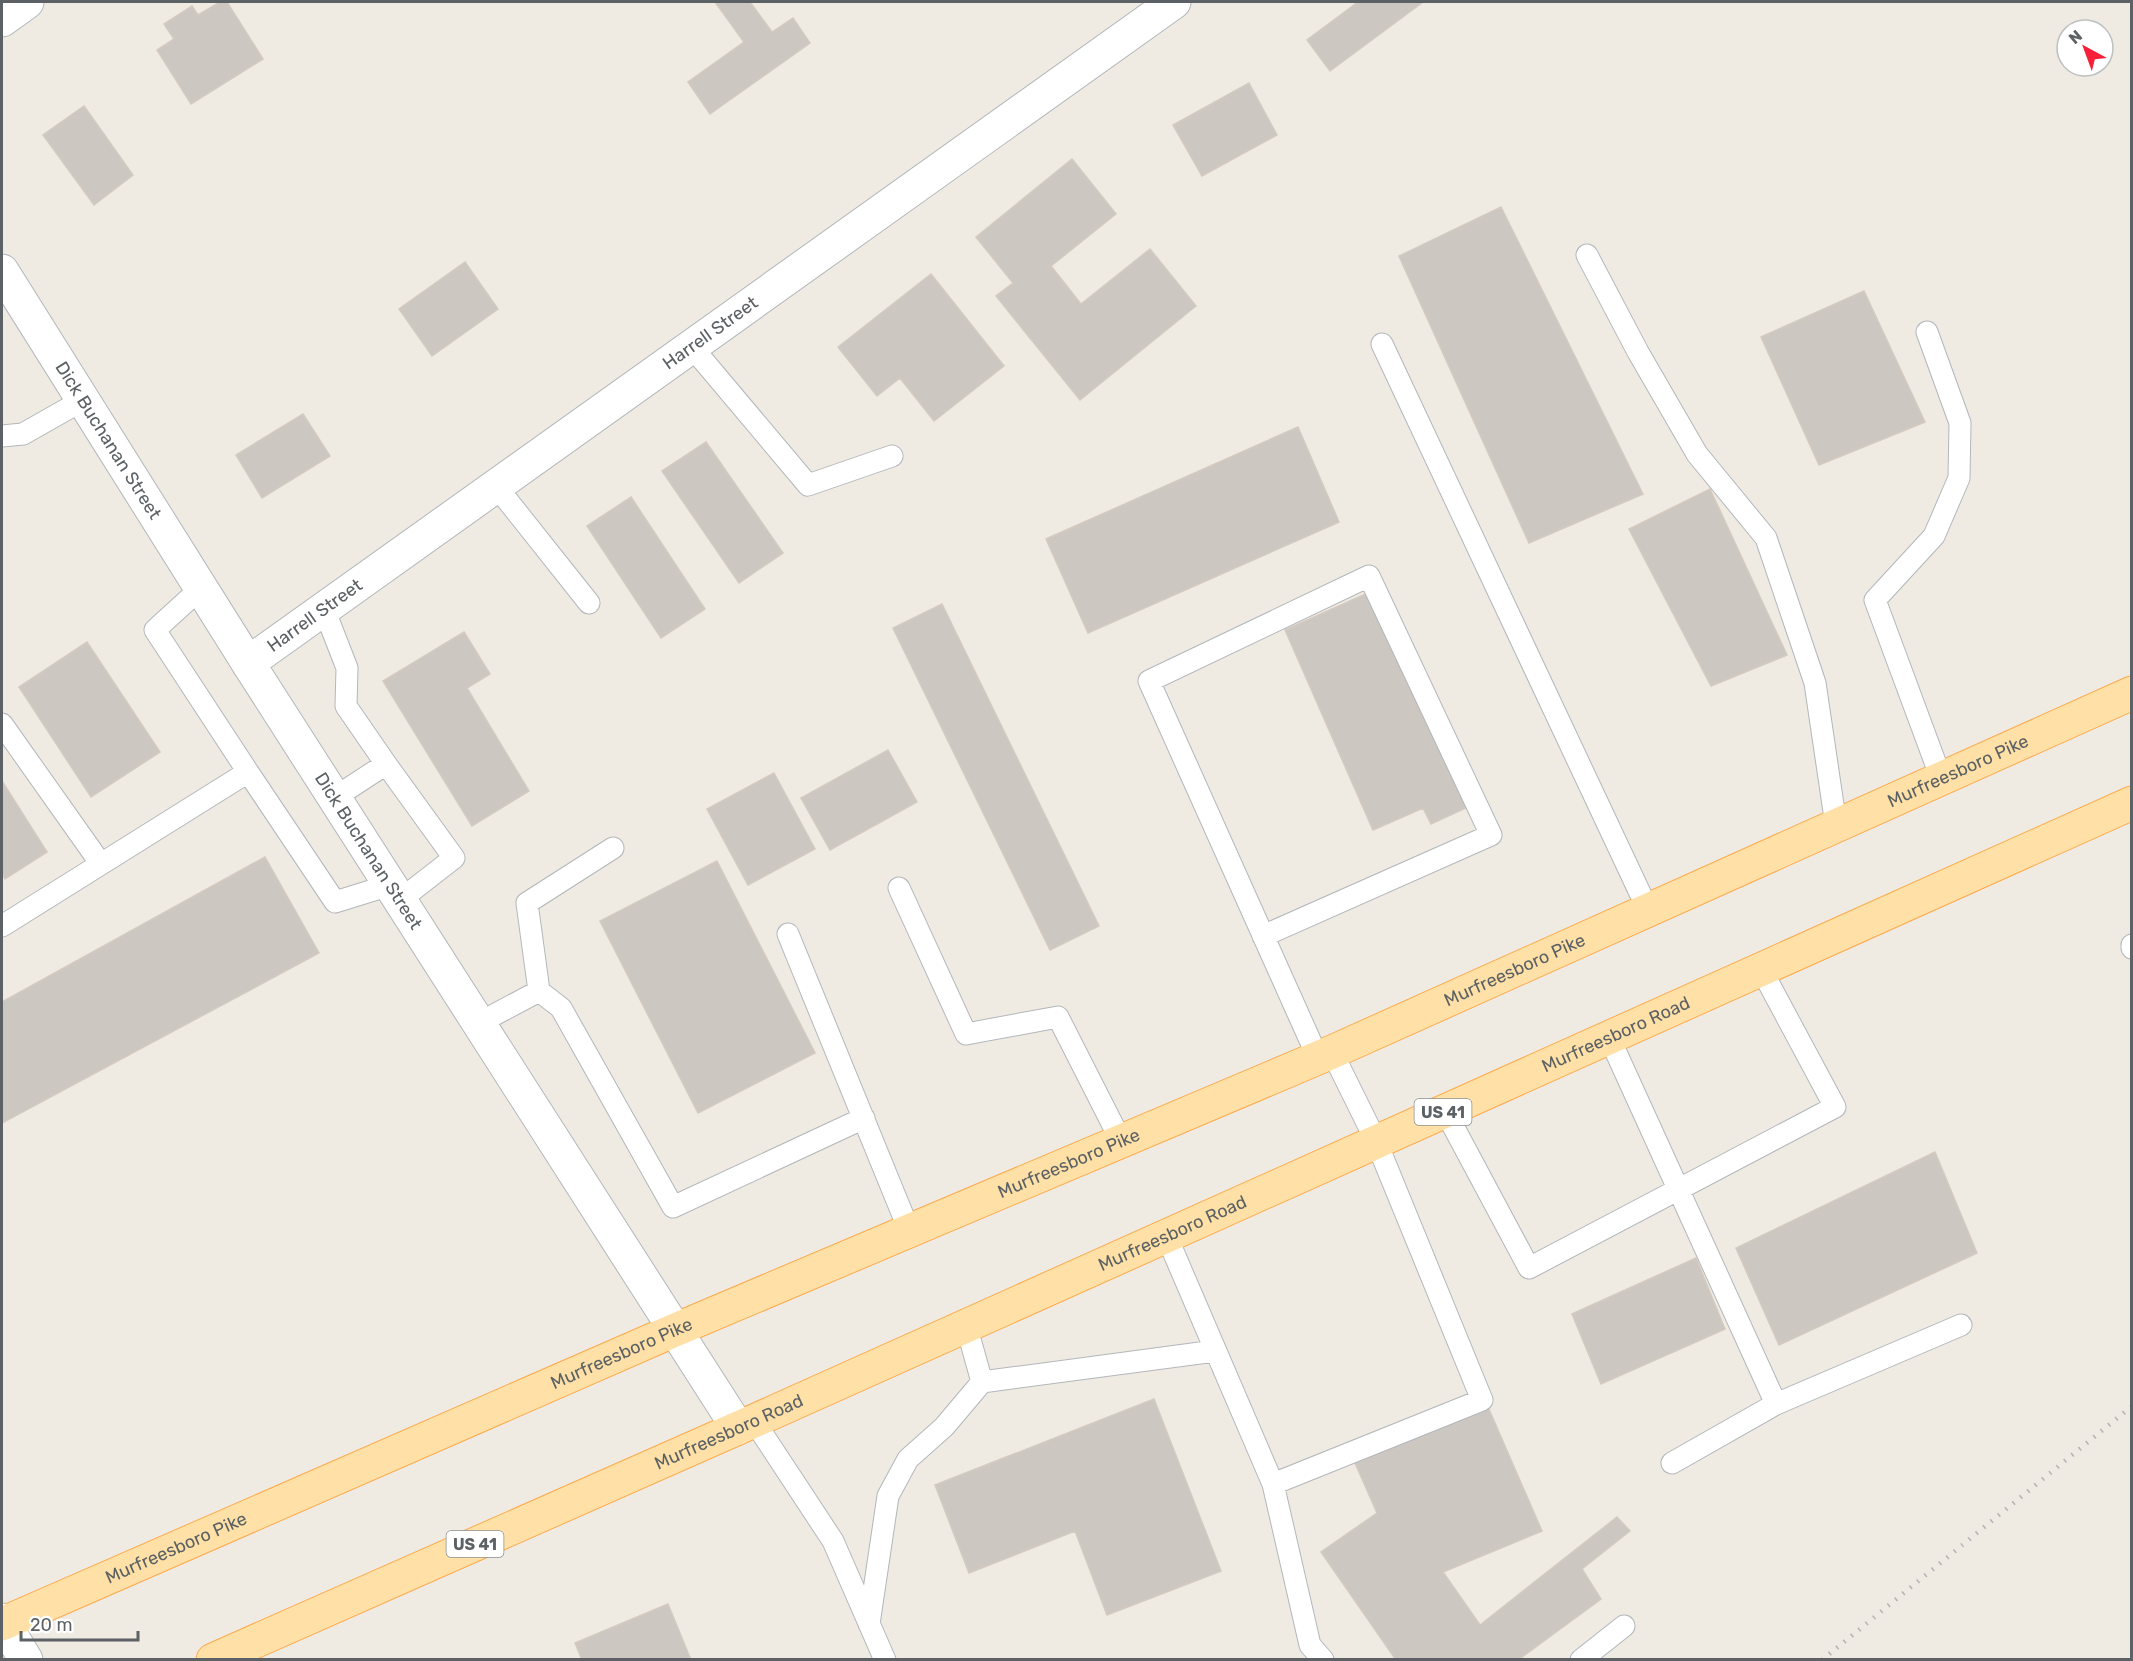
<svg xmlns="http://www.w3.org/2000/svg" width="2133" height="1661" viewBox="0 0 2133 1661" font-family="Rubik,sans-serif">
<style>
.building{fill:#ccc7c1;stroke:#d4cac0;stroke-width:1.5}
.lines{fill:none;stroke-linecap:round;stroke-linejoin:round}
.service-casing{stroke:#b3b7bb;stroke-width:23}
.minor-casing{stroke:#b3b7bb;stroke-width:35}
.primary-casing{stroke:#fcab4e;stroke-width:35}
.service{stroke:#fff;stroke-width:21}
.minor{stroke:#fff;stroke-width:33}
.primary{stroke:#ffe1a7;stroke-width:33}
.rail{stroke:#b2b3b4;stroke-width:4.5;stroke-dasharray:1.5 8;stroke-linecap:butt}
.labels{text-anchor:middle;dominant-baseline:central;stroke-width:4.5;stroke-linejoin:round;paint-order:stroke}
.shield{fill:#fff;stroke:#8c9092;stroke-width:1.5}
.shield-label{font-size:16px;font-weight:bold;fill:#5b6164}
.street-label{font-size:18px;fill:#5b6164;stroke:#fff}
</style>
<rect width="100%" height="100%" fill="#efeae2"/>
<path class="building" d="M220,2H227L263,59L191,104L157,50L174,39L164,24L192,6L198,15Z
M715,2H750L772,32L793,18L810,43L710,114L688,82L744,42Z
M1358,2H1423L1330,71L1307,40Z
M1249,83L1277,135L1202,176L1173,125Z
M84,106L133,175L94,205L43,135Z
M1072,159L1116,214L1051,266L1081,304L1150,249L1196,306L1080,400L996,296L1013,283L976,237Z
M1501,207L1643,494L1529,543L1399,256Z
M465,262L498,309L432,356L399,309Z
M931,274L1004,366L934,421L900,378L877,396L838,347Z
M1864,291L1925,422L1819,465L1761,337Z
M303,414L330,456L262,498L236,455Z
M1298,427L1339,522L1088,633L1046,539Z
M706,442L783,553L739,583L662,471Z
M1710,489L1787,655L1711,686L1629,529Z
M631,497L705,609L661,638L587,526Z
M1370,592L1466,808L1431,824L1423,808L1373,830L1285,630Z
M942,604L1099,926L1050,950L893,628Z
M464,632L490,674L467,688L529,791L472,826L383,681Z
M87,642L160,752L91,797L19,687Z
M888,750L917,802L830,850L801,798Z
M774,773L815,849L748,885L707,809Z
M2,781L47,852L5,879L2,873Z
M265,857L319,953L2,1123V1002Z
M717,861L815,1053L698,1113L600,921Z
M1935,1152L1977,1253L1779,1345L1736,1248Z
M1696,1258L1725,1329L1601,1384L1572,1314Z
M1154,1399L1221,1571L1107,1615L1075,1531L969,1573L935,1485Z
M1488,1407L1542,1531L1443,1572L1480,1625L1617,1517L1630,1531L1582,1569L1601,1599L1518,1660H1396L1321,1552L1377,1513L1355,1463Z
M668,1604L691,1660H582L575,1643Z"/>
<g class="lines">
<defs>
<path id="service" d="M1587,255L1638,352L1697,454L1766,538L1815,683L1836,825
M1927,332L1960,423L1959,478L1934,536L1875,600L1941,778
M1382,344L1648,910
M691,346L808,485L892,456
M2,436L23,434L83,400
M496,486L589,603
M201,588L155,630L248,772
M324,609L347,668L346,706L386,764
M2,724L101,864
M334,798L386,764L454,858L400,900
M899,888L966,1034L1058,1017L1121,1141
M2,926L248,772L335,902L390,885
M788,934L909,1230
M1263,936L1491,835L1369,576L1149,681L1318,1058
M2132,945V948
M539,991L527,903L613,848
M479,1023L539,991L561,1008L673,1207L864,1118
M1609,1037L1776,1404L1672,1463
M1445,1111L1529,1268L1835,1107L1761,969
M1166,1235L1273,1484
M982,1382L1215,1351
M1776,1404L1961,1325
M754,1421L833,1541L885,1660
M869,1624L888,1496L908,1459L944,1427L982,1382L966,1325
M1323,1660L1310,1645L1273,1484L1482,1400L1376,1141L1332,1052
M1581,1660L1624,1626"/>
<g id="minor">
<path d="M2,20L27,2"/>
<path id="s1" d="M2,271L248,663L738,1428"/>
<path id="s2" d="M248,663L1174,2"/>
<path d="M2,1620L26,1660"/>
</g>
<g id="primary">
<path id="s3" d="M2,1624L675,1330L1332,1052L2132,693"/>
<path id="s4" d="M213,1660L754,1421L2132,803"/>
</g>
</defs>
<use href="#service" class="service-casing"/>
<use href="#minor" class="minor-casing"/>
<use href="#primary" class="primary-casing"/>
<use href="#service" class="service"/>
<use href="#minor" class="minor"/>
<use href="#primary" class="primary"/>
<path class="rail" d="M1822,1660L2132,1406"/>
</g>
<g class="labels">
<g class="shield">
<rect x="1414.5" y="1099" width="57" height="26" rx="4.5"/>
<rect x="446.5" y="1531" width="57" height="26" rx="4.5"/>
</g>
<g class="shield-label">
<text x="1443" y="1112">US 41</text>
<text x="475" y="1544">US 41</text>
</g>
<g class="street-label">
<text stroke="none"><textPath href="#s2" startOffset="568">Harrell Street</textPath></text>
<text stroke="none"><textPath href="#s1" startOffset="200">Dick Buchanan Street</textPath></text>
<text stroke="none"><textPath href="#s2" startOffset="82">Harrell Street</textPath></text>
<text stroke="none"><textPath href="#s3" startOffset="2134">Murfreesboro Pike</textPath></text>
<text stroke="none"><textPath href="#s1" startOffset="686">Dick Buchanan Street</textPath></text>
<text stroke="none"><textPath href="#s3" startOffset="1648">Murfreesboro Pike</textPath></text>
<text stroke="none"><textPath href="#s4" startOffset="1536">Murfreesboro Road</textPath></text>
<text stroke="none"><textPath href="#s3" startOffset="1162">Murfreesboro Pike</textPath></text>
<text stroke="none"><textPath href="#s4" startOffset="1050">Murfreesboro Road</textPath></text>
<text stroke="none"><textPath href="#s3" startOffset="676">Murfreesboro Pike</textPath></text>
<text stroke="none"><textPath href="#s4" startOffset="564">Murfreesboro Road</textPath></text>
<text stroke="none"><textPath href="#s3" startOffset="190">Murfreesboro Pike</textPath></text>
</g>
</g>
<rect width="2133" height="1661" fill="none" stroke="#5b6164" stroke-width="6"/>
<g transform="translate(2085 48) rotate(319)"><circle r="28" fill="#ffffff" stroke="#bdc0c1" stroke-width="1.5"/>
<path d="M0-4.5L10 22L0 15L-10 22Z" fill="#f62138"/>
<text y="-9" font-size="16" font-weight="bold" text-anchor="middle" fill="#5b6164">N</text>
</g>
<path d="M21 1631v9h117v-9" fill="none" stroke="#5b6164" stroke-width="3"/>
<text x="30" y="1631" font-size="18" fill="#5b6164" stroke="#ffffff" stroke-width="4.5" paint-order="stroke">20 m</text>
</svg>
